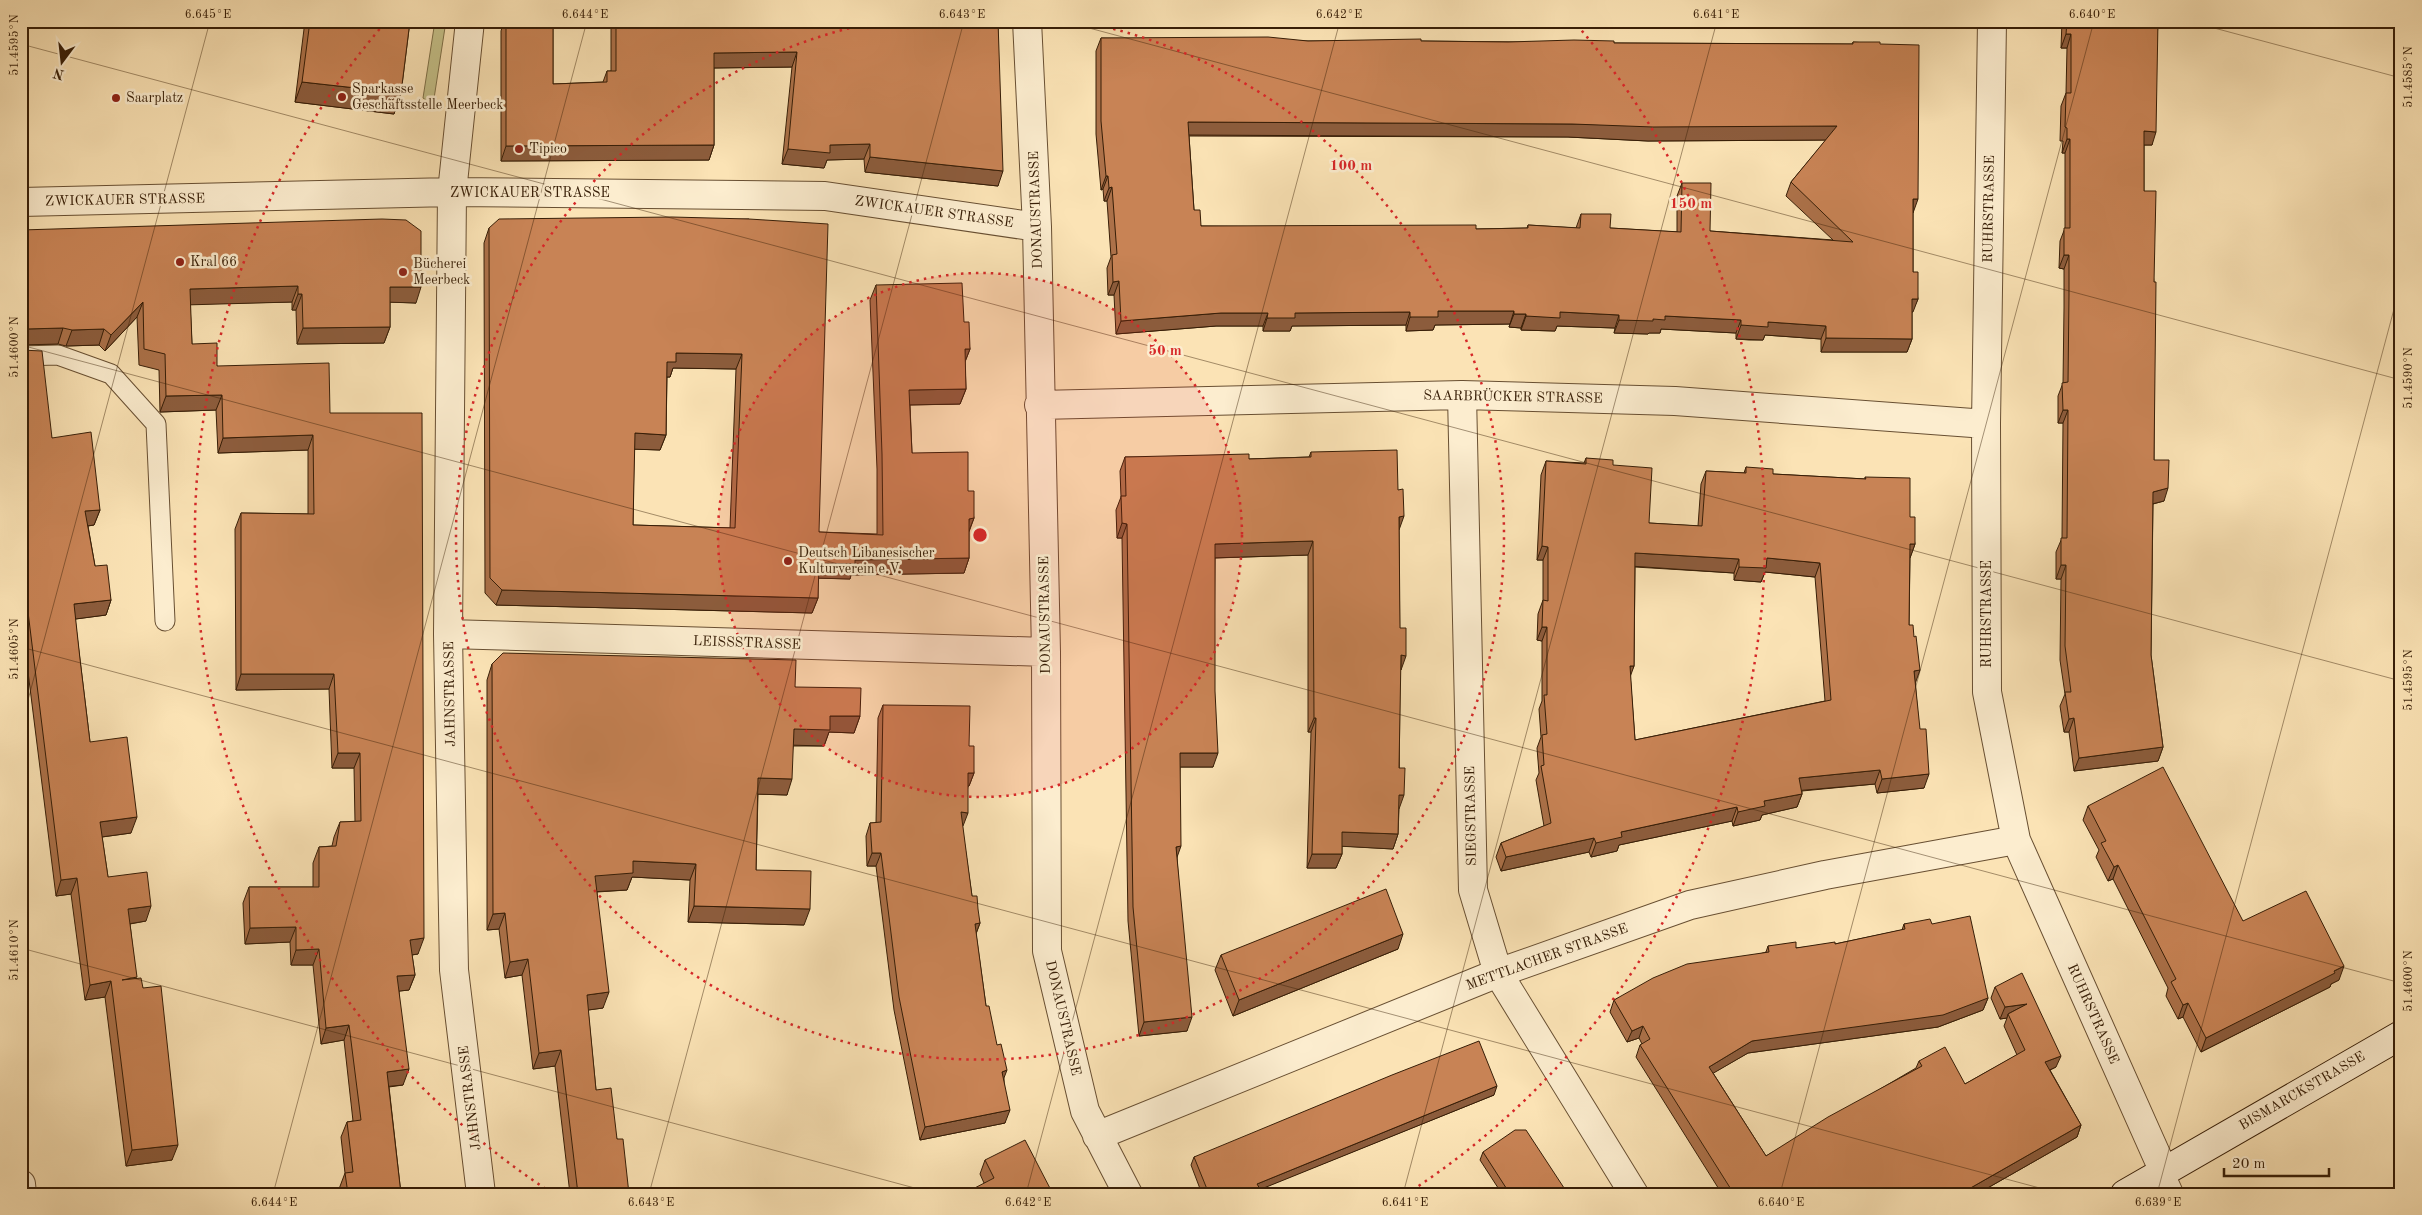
<svg xmlns="http://www.w3.org/2000/svg" width="2422" height="1215" viewBox="0 0 2422 1215" font-family="'Old Standard TT',serif">
<style>
.green{fill:#c5c189;stroke:#7e7048}
.lines{fill:none;stroke-linecap:round;stroke-linejoin:round}
.lane-casing{stroke:#684f32;stroke-width:21}
.street-casing{stroke:#684f32;stroke-width:30}
.secondary-casing{stroke:#371e07;stroke-width:30}
.lane{stroke:#fcedcf;stroke-width:19}
.street{stroke:#fcedcf;stroke-width:28}
.secondary{stroke:#fcedcf;stroke-width:28}
.wall{fill:#ac7149;stroke:#371e07;fill-rule:evenodd}
.shaded-wall{fill:#8c5c3c;stroke:#371e07}
.building{fill:#c88355;stroke:#371e07;fill-rule:evenodd}
.ticks{fill:none;stroke:#371e07;stroke-width:1;stroke-opacity:0.45}
.ring{fill:none;stroke:#d62828;stroke-width:2.5;stroke-dasharray:2.5 5}
.poi-dot{fill:#8f2418;stroke:#fcedcf;stroke-width:2}
.labels{text-anchor:middle;dominant-baseline:central;stroke-width:5;stroke-linejoin:round;paint-order:stroke}
.poi-label{font-size:14px;fill:#371e07;stroke:#fcedcf;text-anchor:start}
.street-label{font-size:14px;fill:#371e07;stroke:#fcedcf}
.centre{fill:#d62828;stroke:#fcedcf;stroke-width:2.5}
.ring-label{font-size:15px;text-anchor:middle;font-weight:bold;fill:#d62828;stroke:#fcedcf;stroke-width:5;stroke-linejoin:round;paint-order:stroke}
.neatline{fill:none;stroke:#371e07;stroke-width:2}
.ticks-label{font-size:12px;text-anchor:middle;fill:#371e07}
</style>
<rect width="100%" height="100%" fill="#fbe3b5"/>
<filter id="stains"><feTurbulence type="fractalNoise" baseFrequency=".004" numOctaves="4"/><feColorMatrix values="0 0 0 0 .2 0 0 0 0 .09 0 0 0 0 .02 0 0 0 .5 -.17"/></filter>
<radialGradient id="worn" r=".72"><stop offset=".6" stop-color="#630" stop-opacity="0"/><stop offset="1" stop-color="#630" stop-opacity=".3"/></radialGradient>
<path class="green" d="M435,21H446L433,105L423,98Z"/>
<g class="lines">
<defs>
<path id="lane" d="M21,356L58,355L111,374L156,424L165,621
M2164,1172L2174,1194"/>
<path id="street" d="M470,21L452,192L448,634L454,970L481,1194
M1027,21L1037,227L1046,652L1047,951L1085,1111L1128,1194
M1992,21L1986,424L1987,692L2016,840L2164,1172
M21,202L452,192L825,196L1037,227
M1462,395L1473,890L1498,973L1634,1194
M1039,405L1462,395L1675,401L1986,424
M448,634L1046,652
M1097,1136L1498,973L1690,905L1825,875L2016,840
M21,1184L22,1194"/>
<path id="secondary" d="M2125,1194L2401,1035"/>
</defs>
<use href="#lane" class="lane-casing"/>
<use href="#street" class="street-casing"/>
<use href="#secondary" class="secondary-casing"/>
<use href="#lane" class="lane"/>
<use href="#street" class="street"/>
<use href="#secondary" class="secondary"/>
</g>
<path class="wall" d="M305,21H410L401,93L394,114L295,102Z
M504,21H553V84L603,82L607,71H611V21H998V186L865,172L864,159L827,160L824,168L782,164L792,67L714,68V145L709,160L501,161V31Z
M2062,21H2158L2152,145H2144V191L2154,282V460L2164,501L2153,504L2151,655L2163,747L2158,761L2074,771L2069,732H2064L2060,706L2065,694L2060,660L2061,579H2056V552L2062,538L2063,423H2058V396L2063,383L2064,308V269L2059,268L2060,241L2065,228V153H2062L2063,141H2060L2061,106L2066,93L2067,48H2061Z
M1101,38L1308,41H1421L1614,43L1852,44L1853,42L1880,44L1913,213V272L1918,299L1912,312V339L1907,352H1821V339L1765,335L1763,340H1749L1736,339V333L1661,329L1660,333H1649L1648,334L1614,333L1615,328L1557,326L1555,331L1521,330V328L1509,327L1510,324L1435,325L1433,330L1406,331V325L1292,326L1290,331H1263V326H1216L1116,334L1114,295H1108L1107,268L1111,257L1107,201H1104L1103,189L1101,190L1096,134V51ZM1189,136L1568,137L1648,141L1826,140L1791,182L1786,196L1833,240L1710,231L1682,183L1677,196V232L1610,228L1581,214L1576,228L1528,225L1527,228L1476,229L1201,226L1194,210Z
M749,219L819,532L877,534V469L870,300L876,285L964,322L970,349L965,362L966,389L960,404L910,405L912,453L968,491L974,518L969,532V558L964,573L851,575L850,579L818,578V598L812,613L496,605L485,593L484,243L489,228ZM673,368L736,369L730,528L633,525L634,449L660,450L666,435L667,377H670Z
M21,230L416,303L390,302V327L384,343L297,344L296,310H292V302L190,304L192,344L217,366L330,413L418,954L412,955L415,975L409,990L399,991L403,1085L389,1087L401,1194H340L339,1189L345,1173L341,1137L347,1122L353,1121L344,1040L321,1044L313,965H291L290,942L245,944L243,903L249,887H313V863L319,847L332,846L334,837L340,822H355L354,768H332L329,689L236,690L235,529L241,513L308,514V450L218,453L216,410L160,412L159,370L139,365L137,317L105,351L99,345L66,346L58,344L21,345Z
M21,350L52,438L100,510L94,525L88,526L95,566L111,600L106,615L75,619L90,742L131,833L102,837L108,877L146,921L130,924L136,978L143,988L172,1160L126,1166L105,997L85,1000L71,894L56,896L21,616Z
M1311,452L1399,530L1400,670L1399,809L1398,834L1393,849L1342,846V854L1336,868H1307L1311,732H1308V555L1215,558L1213,767H1180L1177,857L1187,1031L1139,1036L1128,921L1122,538H1117L1116,510L1121,497L1120,471L1125,457L1249,459L1309,457Z
M1586,458L1613,465L1649,523L1698,526L1701,484L1706,471L1744,473L1746,467L1773,474L1865,479V477L1910,517L1915,544L1910,558L1909,625L1915,681L1924,788L1877,793L1875,784L1802,791V794L1797,807L1762,815L1760,820L1733,826L1732,821L1619,845L1617,851L1591,857L1589,852L1501,871L1496,857L1501,843L1544,826L1536,780L1539,773L1537,748L1541,737L1539,709L1542,701V641L1537,640L1538,614L1543,600V560H1537L1541,475L1546,461L1584,463ZM1635,567L1734,573V580L1761,582L1765,572L1815,577L1825,701L1635,740L1630,674L1634,666Z
M492,664L795,687L860,716L854,733L829,732L824,746H793L787,795L758,794L756,870L804,925L688,922L690,880L632,877L627,890L597,892L603,1008L588,1010L596,1090L617,1139L629,1194H570L555,1066L533,1069L522,975L505,978L499,929L487,930V680Z
M883,705L969,746L974,773L969,786H968L962,826L972,896L980,923L976,934L986,1006L1004,1079L1005,1123L920,1140L894,1010L876,866H867L866,836L870,823H876L878,718Z
M2088,806L2243,921L2339,980L2331,984L2330,987L2201,1052L2183,1017L2178,1019L2166,996L2168,988L2113,879L2108,881L2096,857L2099,850L2083,820Z
M1904,924H1932L1988,998L1983,1010L1938,1027L1748,1053L1713,1073L1766,1156L1916,1068L1919,1061L1965,1084L2017,1055L2004,1026L2007,1018L2000,1019L1991,998L1995,987L2056,1067L2050,1070L2081,1125L2077,1137L1977,1194H1722L1636,1057L1640,1045L1642,1044L1639,1038L1627,1042L1610,1012L1614,1000L1766,952L1768,946L1796,948L1835,944L1902,930Z
M1398,949L1233,1016L1215,970L1221,955Z
M1494,1095L1260,1189L1263,1194H1202L1191,1165L1194,1157Z
M1483,1152L1568,1194H1502L1480,1160Z
M985,1160L1053,1194L984,1183L980,1174Z"/>
<path class="shaded-wall" d="M2066,34H2071L2067,48H2061Z
M797,52L792,67L708,68L714,53Z
M302,82L401,93L394,114L295,102Z
M1188,122L1572,124L1837,126L1832,140L1648,141L1568,137L1183,135Z
M2144,131L2156,132L2152,145H2139Z
M2067,139H2070L2065,153H2062Z
M870,144L864,159L827,160L824,168L782,164L788,149L830,145Z
M714,145L709,160L501,161L506,146Z
M870,157L1003,171L998,186L865,172Z
M1106,176H1108L1103,189L1101,190Z
M1112,187L1107,201H1104L1109,188Z
M1913,199H1918L1913,213Z
M2064,255H2069L2064,269L2059,268Z
M1119,281L1114,295H1108L1113,282Z
M298,286L292,302L184,305L190,289Z
M390,287H421L416,303L384,302Z
M298,294H302L296,310H292Z
M1912,299H1918L1913,312L1907,313Z
M143,302L137,317L105,351L111,335Z
M1438,311H1514L1510,324L1435,325L1433,330L1406,331L1410,317Z
M1410,312L1406,325L1292,326L1290,331H1263L1267,318L1295,313Z
M1560,312L1619,315L1615,328L1557,326L1555,331L1521,330L1526,316Z
M1221,313H1268L1263,326H1216L1116,334L1121,321Z
M1514,314H1526L1521,328L1509,327Z
M1665,316L1741,320L1736,333L1661,329L1660,333H1649L1648,334L1614,333L1619,320L1653,319Z
M1768,322L1826,326L1821,339L1765,335L1763,340L1736,339L1741,325Z
M390,327L384,343L297,344L303,328Z
M63,328L58,344L21,345V332L26,329Z
M104,329L99,345L66,346L72,330Z
M1826,338L1912,339L1907,352H1821Z
M965,349H970L964,364Z
M676,353L742,354L736,369L673,368L670,377H662L667,362Z
M966,389L960,404L904,405L909,390Z
M222,395L216,410L160,412L166,396Z
M2063,410H2068L2063,423H2058Z
M635,433L666,435L660,450L629,449Z
M313,435L308,450L218,453L223,438Z
M2168,488L2164,501L2148,505L2153,492Z
M100,510L94,525L79,527L85,511Z
M1404,516L1399,530V517Z
M974,518L968,533L969,519Z
M1122,523L1127,524L1122,538H1117Z
M1313,541L1308,555L1210,558L1215,544Z
M1910,544H1915L1910,558H1905Z
M1542,546L1548,547L1543,560H1537Z
M1635,553L1739,559L1734,573L1630,566Z
M969,558L964,573L851,575L850,579L813,578L819,563L855,560Z
M1767,558L1820,563L1815,577L1765,572L1761,582L1734,580L1739,567Z
M2061,565H2066L2061,579H2056Z
M502,590L818,598L812,613L496,605Z
M111,600L106,615L68,620L74,604Z
M1542,627H1547L1542,641L1537,640Z
M1401,655L1406,656L1401,670Z
M1630,666H1634L1629,680Z
M1920,670L1915,684L1914,671Z
M241,674H334L329,689L236,690Z
M830,716H860L854,733L829,732L824,746L788,745L794,729Z
M1314,718H1316L1311,732H1308Z
M2074,718L2069,732H2064L2069,719Z
M2163,747L2158,761L2074,771L2079,758Z
M338,753H360L354,768H332Z
M1180,753H1218L1213,767H1175Z
M1880,770L1875,784L1794,791L1799,778Z
M968,773H974L969,786H964Z
M1929,774L1924,788L1877,793L1882,779Z
M758,778L792,779L787,795L752,794Z
M1802,794L1797,807L1762,815L1760,820L1733,826L1738,812L1764,801Z
M1399,795H1404L1399,809H1394Z
M1737,807L1732,821L1619,845L1617,851L1591,857L1596,843L1621,832Z
M961,812L968,813L963,826L956,825Z
M137,817L131,833L94,838L100,822Z
M1342,832L1398,834L1393,849L1337,846Z
M1594,838L1589,852L1501,871L1506,857Z
M1181,846L1176,860V847Z
M872,853H881L876,866H867Z
M1312,854H1342L1336,868H1307Z
M633,861L696,864L690,880L632,877L627,890L589,892L595,876Z
M2118,865L2113,879L2108,881L2114,867Z
M77,878L71,894L56,896L61,880Z
M151,906L146,921L122,925L128,909Z
M694,906L810,909L804,925L688,922Z
M505,913L499,929L487,930L493,914Z
M980,923L975,936V924Z
M296,927L290,942L245,944L250,928Z
M1403,934L1398,949L1233,1016L1239,1000Z
M424,938L418,954L404,956L410,940Z
M319,949L313,965H291L296,950Z
M528,959L522,975L505,978L510,962Z
M2344,966L2339,980L2331,984L2330,987L2201,1052L2206,1038Z
M415,975L409,990L391,992L397,976Z
M111,981L105,997L85,1000L90,985Z
M609,992L603,1008L581,1011L587,995Z
M1988,998L1983,1010L1938,1027L1748,1053L1705,1078L1709,1067L1752,1041Z
M2188,1003L2183,1017L2178,1019L2183,1005Z
M2027,1004L2008,1014L2007,1018L2000,1019L2005,1007Z
M1192,1017L1187,1031L1139,1036L1144,1022Z
M349,1025L344,1040L321,1044L326,1028Z
M1643,1026L1639,1038L1627,1042L1632,1031Z
M561,1050L555,1066L533,1069L539,1053Z
M2061,1056L2056,1067L2041,1074L2045,1062Z
M409,1069L403,1085L382,1087L387,1072Z
M1007,1070L1002,1083V1072Z
M1497,1086L1494,1095L1254,1192L1257,1184Z
M1010,1110L1005,1123L920,1140L925,1127Z
M2081,1125L2077,1137L1977,1194H1960Z
M178,1145L172,1160L126,1166L132,1150Z"/>
<path class="building" d="M310,21H410L401,93L302,82Z
M506,21H553V84L607,82V71H616V21H998L1003,171L870,157V144L830,145V153L788,149L797,52L714,53V145L506,146Z
M2067,21H2158L2156,132L2144,131V191H2156L2154,282H2156L2154,460H2169L2168,488L2153,492L2151,655L2163,747L2079,758L2074,718L2069,719L2065,692H2071L2065,646L2066,565H2061V538H2067L2068,410H2063L2062,383L2068,382L2069,295V255H2064V228H2070V139H2067V128L2065,127L2066,93H2071V34H2066Z
M1268,37L1308,41L1421,39V41L1508,42L1574,40L1614,41V43L1853,44V42H1880V44L1919,45L1918,199H1913V272H1918V299H1912V339L1826,338V326L1768,322V327L1754,326L1741,325V320L1665,316V320L1653,319V321L1619,320V315L1560,312V318L1526,316V314H1514V311H1438V317H1410V312L1295,313V318H1267L1268,313H1221L1121,321L1119,281L1113,282L1112,255L1117,254L1112,187L1109,188L1108,176H1106L1101,121V38ZM1188,122L1572,124L1653,127L1837,126L1791,182L1853,242L1710,231L1711,183H1682L1681,232L1610,228L1611,214H1581L1580,228L1528,225V228L1476,229V225L1201,226L1200,210H1194Z
M672,217L749,219L828,224L819,532L883,535L882,454L876,285L962,283L964,322H969L970,349H965L966,389L909,390L912,453L968,452V491H974V518L969,519V558L855,560V564L819,563L818,598L502,590L490,578L489,228L499,219ZM676,353L742,354L735,528L633,525L635,433L666,435L667,362H676Z
M382,219L406,220L421,231V287H390V327L303,328L302,294H298V286L190,289L192,344L217,343V366L329,363L330,413H422L424,938L410,940L415,975L397,976L409,1069L387,1072L401,1194H348L345,1173L353,1172L347,1122L361,1120L349,1025L326,1028L319,949L296,950V927L250,928L249,887H319V847L336,846L340,822L361,821L360,753H338L334,674H241V513L314,514L313,435L223,438L222,395L166,396L165,354L144,349L143,302L111,335L104,329L72,330L63,328L26,329L21,332V230Z
M21,350L42,351L52,438L91,432L100,510L85,511L95,566L107,565L111,600L74,604L80,659L90,742L127,737L137,817L100,822L108,877L147,872L151,906L128,909L137,977L122,980L141,978L143,988L161,986L178,1145L132,1150L111,981L90,985L77,878L61,880L21,555Z
M1397,450L1398,490L1403,489L1404,516L1399,517L1400,628H1406V656L1401,655L1399,768H1405L1404,795H1399L1398,834L1342,832V854H1312L1316,718H1314L1313,541L1215,544V691L1218,753H1180L1181,846L1176,847L1192,1017L1144,1022L1133,907L1127,524L1122,523L1121,496H1126L1125,457L1249,454V459L1311,457V452Z
M1586,458L1613,460V465L1652,468L1649,523L1702,526L1706,471L1746,473V467L1773,469V474L1866,479L1865,477L1910,478V517H1915V544H1910L1909,625H1913L1914,637L1916,636L1920,670L1914,671L1920,729H1926L1929,774L1882,779L1880,770L1799,778L1802,794L1764,801L1765,806L1738,812L1737,807L1621,832L1622,837L1596,843L1594,838L1506,857L1501,843L1551,823L1541,766L1544,765L1542,735L1547,734L1544,695H1547V627H1542L1543,600L1548,601V547L1542,546L1546,461L1586,464ZM1635,553L1739,559V567L1766,568L1767,558L1820,563L1831,700L1635,740L1630,666H1634Z
M503,653L796,660L795,687L861,688L860,716H830V730L794,729L792,779L758,778L756,870L811,871L810,909L694,906L696,864L633,861V873L595,876L609,992L587,995L596,1090L611,1088L617,1139H623L629,1194H578L561,1050L539,1053L528,959L510,962L505,913L493,914L492,664Z
M883,705L970,706L969,746H974V773H968V813L961,812L972,896H977L978,909L980,923L975,924L986,1006H989L997,1045L1001,1044L1007,1070L1002,1072L1010,1110L925,1127L899,997L881,853H872L870,823L881,822Z
M2163,767L2243,921L2306,891L2344,966L2334,971L2335,973L2206,1038L2188,1003L2183,1005L2171,982L2176,979L2118,865L2114,867L2101,843L2106,841L2088,806Z
M1386,889L1403,934L1239,1000L1221,955Z
M1970,916L1988,998L1943,1015L1752,1041L1709,1067L1766,1156L1828,1117L1922,1066L1919,1061L1945,1047L1965,1084L2025,1050L2008,1014L2027,1004L2005,1007L1995,987L2022,973L2061,1056L2045,1062L2081,1125L1960,1194H1734L1640,1045L1650,1039L1643,1026L1632,1031L1614,1000L1653,978L1687,964L1769,952L1768,946L1796,942V948L1835,942V944L1905,929L1904,924L1930,919L1932,924Z
M1479,1041L1497,1086L1257,1184L1263,1194H1209L1194,1157L1392,1075Z
M1515,1130H1526L1568,1194H1510L1483,1152Z
M1025,1140L1053,1194H965V1193L994,1178L985,1160Z
M161,1190L162,1194H130Z"/>
<path class="ticks" d="M1063,21L2401,380M2188,21L2401,78M21,44L2401,681M21,345L2401,983M21,647L2062,1194M21,726L210,21M21,948L937,1194M273,1194L587,21M649,1194L964,21M1026,1194L1340,21M1403,1194L1717,21M1780,1194L2094,21M2157,1194L2401,283"/>
<circle cx="980" cy="535" r="262" fill="#d62828" fill-opacity=".12"/>
<g class="ring">
<circle cx="980" cy="535" r="262"/>
<path d="M1084 22A524 524 0 1 1 876 22"/>
<path d="M552 1193A785 785 0 0 1 383 25M1577 25A785 785 0 0 1 1408 1193"/>
</g>
<g class="poi-dot">
<circle cx="342" cy="97" r="5"/>
<circle cx="116" cy="98" r="5"/>
<circle cx="519" cy="149" r="5"/>
<circle cx="180" cy="262" r="5"/>
<circle cx="403" cy="272" r="5"/>
<circle cx="788" cy="561" r="5"/>
</g>
<g class="labels">
<g class="poi-label">
<text x="352" y="89">Sparkasse<tspan x="352" dy="16">Geschäftsstelle Meerbeck</tspan></text>
<text x="126" y="98">Saarplatz</text>
<text x="529" y="149">Tipico</text>
<text x="190" y="262">Kral 66</text>
<text x="413" y="264">Bücherei<tspan x="413" dy="16">Meerbeck</tspan></text>
<text x="798" y="553">Deutsch Libanesischer<tspan x="798" dy="16">Kulturverein e.V.</tspan></text>
</g>
<g class="street-label">
<text x="530" y="193">ZWICKAUER STRASSE</text>
<text transform="translate(125 200) rotate(-1)">ZWICKAUER STRASSE</text>
<text transform="translate(1989 209) rotate(-89)">RUHRSTRASSE</text>
<text transform="translate(1036 210) rotate(-92)">DONAUSTRASSE</text>
<text transform="translate(934 212) rotate(8)">ZWICKAUER STRASSE</text>
<text transform="translate(1513 397) rotate(1)">SAARBRÜCKER STRASSE</text>
<text transform="translate(1987 614) rotate(-90)">RUHRSTRASSE</text>
<text transform="translate(1045 615) rotate(-91)">DONAUSTRASSE</text>
<text transform="translate(747 643) rotate(2)">LEISSSTRASSE</text>
<text transform="translate(450 694) rotate(-91)">JAHNSTRASSE</text>
<text transform="translate(1471 816) rotate(-91)">SIEGSTRASSE</text>
<text transform="translate(1547 957) rotate(-20)">METTLACHER STRASSE</text>
<text transform="translate(2093 1014) rotate(66)">RUHRSTRASSE</text>
<text transform="translate(1063 1018) rotate(77)">DONAUSTRASSE</text>
<text transform="translate(2302 1091) rotate(-30)">BISMARCKSTRASSE</text>
<text transform="translate(470 1098) rotate(-97)">JAHNSTRASSE</text>
</g>
</g>
<circle cx="980" cy="535" r="8" class="centre"/>
<g class="ring-label">
<text x="1351" y="170">100 m</text>
<text x="1691" y="208">150 m</text>
<text x="1165" y="355">50 m</text>
</g>
<rect width="2422" height="1215" fill="none" stroke="#fbe3b5" stroke-width="55"/>
<g transform="translate(62 62) rotate(195)" stroke="#fcedcf" stroke-width="4" paint-order="stroke">
<path d="M0-4L9 19L0 12L-9 19Z" fill="#371e07"/>
<text y="-8" font-size="14" font-weight="bold" text-anchor="middle" fill="#371e07">N</text>
</g>
<path d="M2224 1168v8h105v-8" fill="none" stroke="#371e07" stroke-width="2.5"/>
<text x="2232" y="1168" font-size="15" fill="#371e07" stroke="#fcedcf" stroke-width="4" paint-order="stroke">20 m</text>
<rect x="28" y="28" width="2366" height="1160" class="neatline"/>
<g class="ticks-label">
<text x="208" y="18">6.645°E</text>
<text x="585" y="18">6.644°E</text>
<text x="962" y="18">6.643°E</text>
<text x="1339" y="18">6.642°E</text>
<text x="1716" y="18">6.641°E</text>
<text x="2092" y="18">6.640°E</text>
<text transform="translate(14 45) rotate(-90)" y="4">51.4595°N</text>
<text transform="translate(2408 77) rotate(-90)" y="4">51.4585°N</text>
<text transform="translate(14 347) rotate(-90)" y="4">51.4600°N</text>
<text transform="translate(2408 378) rotate(-90)" y="4">51.4590°N</text>
<text transform="translate(14 649) rotate(-90)" y="4">51.4605°N</text>
<text transform="translate(2408 680) rotate(-90)" y="4">51.4595°N</text>
<text transform="translate(14 950) rotate(-90)" y="4">51.4610°N</text>
<text transform="translate(2408 981) rotate(-90)" y="4">51.4600°N</text>
<text x="274" y="1206">6.644°E</text>
<text x="651" y="1206">6.643°E</text>
<text x="1028" y="1206">6.642°E</text>
<text x="1405" y="1206">6.641°E</text>
<text x="1781" y="1206">6.640°E</text>
<text x="2158" y="1206">6.639°E</text>
</g>
<rect width="100%" height="100%" filter="url(#stains)"/>
<rect width="100%" height="100%" fill="url(#worn)"/>
</svg>
